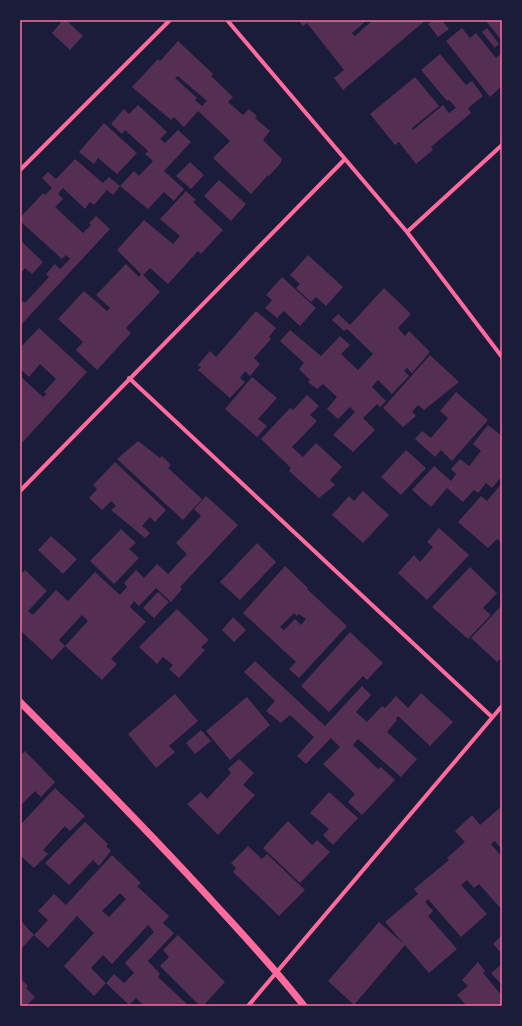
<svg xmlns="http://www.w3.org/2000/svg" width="522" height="1026" viewBox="0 0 522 1026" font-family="Jost,sans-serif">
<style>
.building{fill:#542f53;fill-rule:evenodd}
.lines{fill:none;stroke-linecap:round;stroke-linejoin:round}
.minor{stroke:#ff6b9d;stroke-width:4}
.tertiary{stroke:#ff6b9d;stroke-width:7}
.neatline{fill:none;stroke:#ff6b9d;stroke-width:1.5}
</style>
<rect width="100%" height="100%" fill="#1b1b3a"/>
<path class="building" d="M63,20H66L83,36L70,50L52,33Z
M298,20H367L352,33L355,36L373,20H426L343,90L334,78L344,70L307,23L303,26Z
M433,20H442L449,29L438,37L428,24Z
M485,20H502V41Z
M462,28L470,38L476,33L496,58L502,53V86L490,97L446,41Z
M487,28L499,44L495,48L482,32Z
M178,41L213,74L211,76L233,97L228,102L243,115L249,109L257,116L255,118L270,131L263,140L282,159L280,164L269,176L268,175L251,194L213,158L230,141L198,111L184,127L174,117L171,120L132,87L158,59L160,61ZM178,76L207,101L202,106L195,100L197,98L175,78Z
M440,54L466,85L472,81L483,96L468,108L471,113L431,147L433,150L416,164L399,142L395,145L370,114L415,77L439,106L412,128L413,130L443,105L449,113L456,108L449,100L447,101L421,70Z
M138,105L167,132L160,139L165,143L178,130L191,142L164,171L184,189L174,201L164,192L148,209L120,186L134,171L139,176L153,161L145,154L148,151L125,130L122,134L111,124L124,109L129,114Z
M104,123L137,153L117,174L98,158L94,164L79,152Z
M75,159L103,183L109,177L120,186L113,195L107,190L94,205L90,202L85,209L63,188L58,194L63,199L55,207L83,233L91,225L89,223L96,216L110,229L20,326V303L22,301L25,303L49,277L46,274L55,264L60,269L70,259L66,255L62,259L20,221V218L43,193L45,195L52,188L42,178L48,172L56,179Z
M190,162L204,175L191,189L176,176Z
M219,180L246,204L231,221L204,196Z
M186,191L196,200L193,202L223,230L201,254L198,251L168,284L150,268L143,275L160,292L126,328L131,333L97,370L76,350L83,342L58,319L84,291L107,311L110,308L96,295L126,264L139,277L141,274L117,250L144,220L173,244L180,236L160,219Z
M20,240L43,262L32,274L25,268L20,274Z
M308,255L343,287L326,306L316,297L311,302L296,288L300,284L290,275Z
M282,277L316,308L300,326L284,311L277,318L265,308L272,300L266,295Z
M384,288L411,314L398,328L405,336L409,331L430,352L412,373L407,368L404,371L409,376L392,394L378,380L372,387L386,401L380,407L377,404L363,418L375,430L353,452L333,435L355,412L350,407L338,419L327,409L337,397L323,384L317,389L308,382L310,380L299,369L304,363L280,341L290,330L321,356L340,336L350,345L341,354L358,370L373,354L347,329L344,331L332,320L338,314L350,325Z
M256,311L276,328L269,337L271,339L254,358L260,364L250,376L245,371L240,378L245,382L230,398L198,370L201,367L198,365L210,351L216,357Z
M39,328L87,372L20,445V376L43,397L47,394L44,392L56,379L40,364L29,377L20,369V348Z
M430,355L459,382L424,410L418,405L412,412L416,416L403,427L383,408Z
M252,377L277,398L258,419L267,426L257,437L225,409Z
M456,392L488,420L452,461L441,450L435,457L415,439L422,431L431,438L448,418L440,411Z
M307,395L319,406L310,415L317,421L292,447L303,457L316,443L342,467L330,480L335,485L319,498L289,471L291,468L261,439L290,408L293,410Z
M488,425L502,436V476L492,488L486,483L478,493L474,490L463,502L447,488L431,507L412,490L434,466L451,481L456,474L451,469L460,459L469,466L481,451L473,444Z
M138,441L160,458L162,456L171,465L168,468L202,499L183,520L117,459Z
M406,450L426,468L401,495L381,477Z
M115,462L166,510L155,522L150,517L142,526L150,533L145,538L111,510L116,506L111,501L102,510L89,498L97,489L93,485Z
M502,483V543L497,539L488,548L458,522L481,496L487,501Z
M363,491L389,515L363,543L332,515L349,496L354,501Z
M206,496L238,525L180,587L182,589L171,602L156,588L139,606L134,601L130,607L146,622L111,659L117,664L102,680L65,646L52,660L20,630V575L25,570L47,591L28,611L33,615L56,590L68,601L95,572L120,595L127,587L124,583L136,570L144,578L157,564L168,574L187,554L176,543L201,516L194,509ZM82,615L88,621L65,646L59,640Z
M439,528L469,555L427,600L398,573L414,555L420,562L433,547L427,542Z
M121,529L136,543L129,549L139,558L114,584L90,561Z
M51,536L77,559L63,574L38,550Z
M257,543L276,562L240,600L220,582Z
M285,566L308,588L307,589L347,626L299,678L289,669L296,662L243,613ZM294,613L297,616L299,614L306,619L301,625L295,619L284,630L280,627Z
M470,567L497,593L483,608L491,615L468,639L432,607Z
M158,592L169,602L154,618L143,608Z
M502,605V657L497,662L471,638Z
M177,609L209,640L201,647L205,650L179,678L169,669L173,665L163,657L157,664L139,647Z
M233,617L246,630L234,642L222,630Z
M350,632L383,663L367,680L363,676L329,712L301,686Z
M255,661L325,726L362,686L371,695L356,712L367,722L382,706L385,708L396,696L408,708L421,693L453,722L430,746L398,716L396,719L397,720L387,732L417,759L401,777L358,739L353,745L378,769L381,767L395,780L362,815L348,802L355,794L323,764L340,747L331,738L306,764L297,756L314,737L290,715L281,723L266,711L275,701L244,672Z
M175,694L198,721L169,746L175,752L156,768L128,734Z
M247,697L270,725L230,760L206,731Z
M201,730L211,741L195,754L186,743Z
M25,751L55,782L41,797L35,791L20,806V756Z
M239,759L254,773L243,785L255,795L218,835L187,804L201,792L207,799L231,773L228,769Z
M55,788L85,816L70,831L65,826L43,850L48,854L34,868L20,855V825Z
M329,792L358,818L333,845L323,835L329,829L310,813Z
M502,806V850L495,841L491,844L502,857V910L479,884L474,888L467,880L461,885L487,914L461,937L428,899L425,902L433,911L428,916L457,949L429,973L385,922L418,894L414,889L449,860L447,858L465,842L455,831L472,815L480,825Z
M288,821L312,845L317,840L330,852L300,883L263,848Z
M85,822L108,844L106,846L111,851L99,866L93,860L69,885L45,863Z
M248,846L262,859L267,854L305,890L279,916L233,872L236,868L231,863Z
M112,855L141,883L137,886L169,916L163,923L174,933L148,961L160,974L158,977L189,1006H144L136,998L129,1005L106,983L94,996L64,966L94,933L77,916L48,948L34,935L20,950V920L34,935L48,920L38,911L54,894L66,905ZM120,893L126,899L109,917L102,911ZM148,925L154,932L125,963L134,973L124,983L114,974L106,983L91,968L103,955L112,964Z
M379,922L405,945L354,1005L328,981Z
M178,935L225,982L203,1006H200L160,966L169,957L163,950Z
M502,935V954L493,944Z
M478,962L485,971L483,973L502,996V1006H467L457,995L468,986L462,980Z
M502,964V985L491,973Z
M20,978L28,986L26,988L35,997L26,1006H20Z"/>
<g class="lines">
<path class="minor" d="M227,20L407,232L502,357
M20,170L170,20
M407,232L502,145
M129,378L492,717
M20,491L345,159
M248,1006L502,706"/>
<path class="tertiary" d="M20,702C86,768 151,834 214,903C245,937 276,970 304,1006"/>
</g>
<rect width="522" height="1026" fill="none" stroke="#1b1b3a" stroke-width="42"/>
<rect x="21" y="21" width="480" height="984" class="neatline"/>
</svg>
